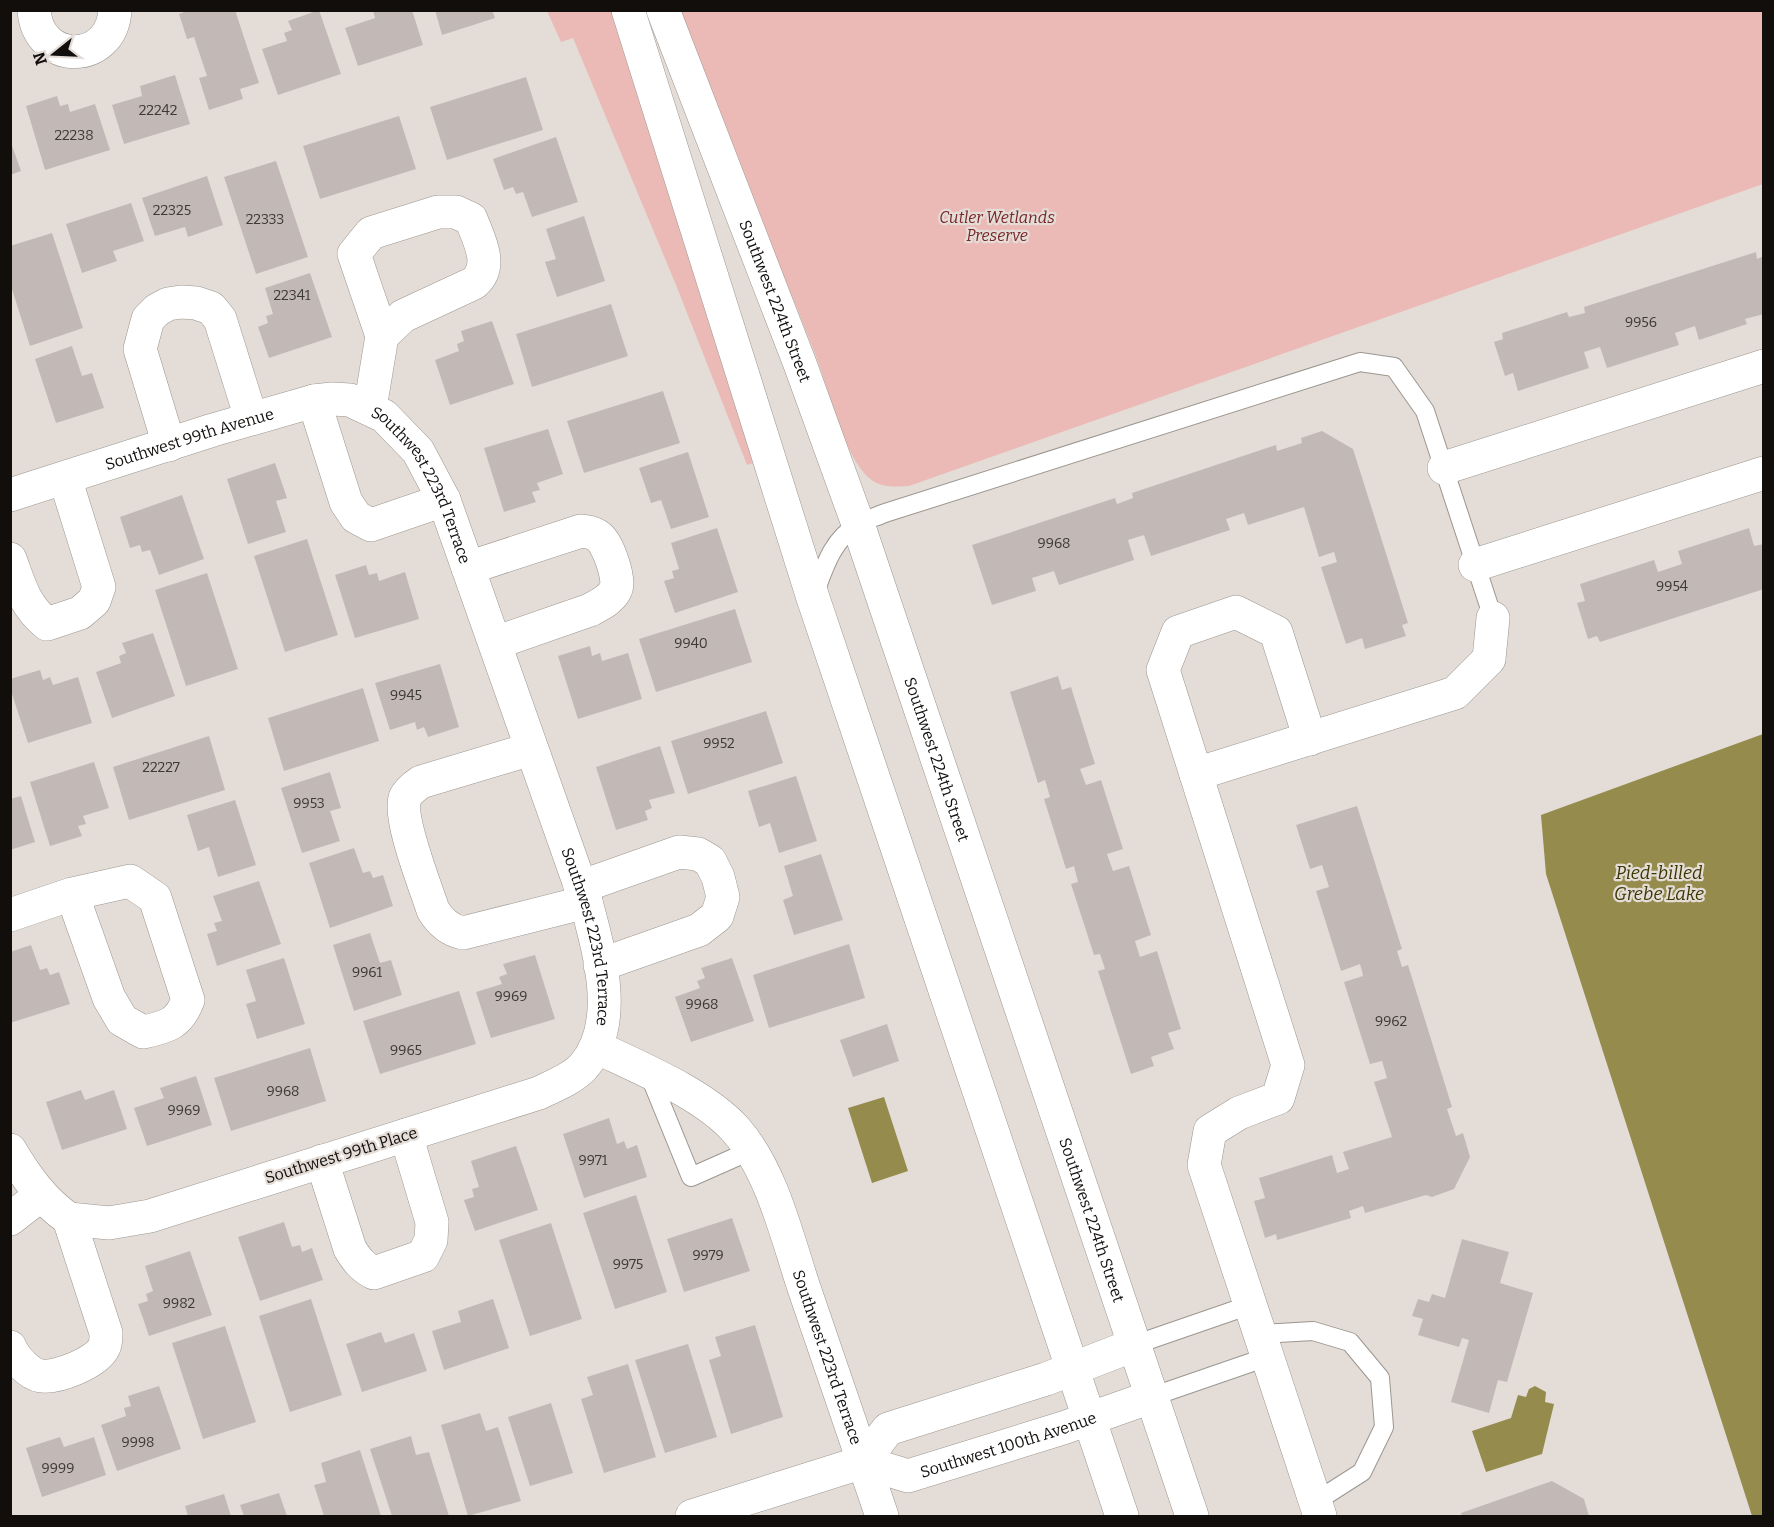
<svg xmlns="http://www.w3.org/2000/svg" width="1774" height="1527" viewBox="0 0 1774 1527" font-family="Bitter,serif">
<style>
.green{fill:#ecbab6}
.water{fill:#948b4c}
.building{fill:#c2b9b6}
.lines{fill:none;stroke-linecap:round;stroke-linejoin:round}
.lane-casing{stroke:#9c9690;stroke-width:20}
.street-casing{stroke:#9c9690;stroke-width:34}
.secondary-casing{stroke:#9c9690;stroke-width:34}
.lane{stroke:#fff;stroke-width:18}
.street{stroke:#fff;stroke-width:33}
.secondary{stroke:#fff;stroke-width:33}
.labels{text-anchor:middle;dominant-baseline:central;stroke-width:4.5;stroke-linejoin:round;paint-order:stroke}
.number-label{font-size:14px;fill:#3d3936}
.park-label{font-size:16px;font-style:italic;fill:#792628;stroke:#e4ddd7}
.street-label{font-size:16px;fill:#110e0c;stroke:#e4ddd7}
.water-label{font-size:18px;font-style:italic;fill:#3c3600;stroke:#e4ddd7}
</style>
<rect width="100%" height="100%" fill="#e4ddd7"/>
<path class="green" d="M547,11H619L678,196L753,463L747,465L676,285L573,38L561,42Z
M674,11H1763V184L909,486C892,487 876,488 864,473C841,446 828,386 814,351C769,237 721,124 674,11Z"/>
<path class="water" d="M1763,734L1764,1516H1752L1546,874L1541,815Z
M884,1097L908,1171L872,1183L848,1108Z
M1535,1386L1546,1392L1545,1402L1554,1404L1542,1454L1486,1472L1472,1431L1511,1418L1518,1395L1526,1397L1529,1389Z"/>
<path class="building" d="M189,10H235L259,83L240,89L243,99L209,110L199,78L207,76L194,37L187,39L179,14Z
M319,10L341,74L278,95L262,49L287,41L284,33L292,30L288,21Z
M373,10H412L423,45L358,66L345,28L375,18Z
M435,10H492L495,18L442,35Z
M175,75L190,124L124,144L112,105L142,96L140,86Z
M526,77L543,130L447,160L430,107Z
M57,96L60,106L68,104L70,112L95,104L110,150L45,170L26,106Z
M399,116L416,169L320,199L303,146Z
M556,137L578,202L532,217L523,192L516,194L513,187L504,190L493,159Z
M10,140L21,171L10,175Z
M276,161L308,257L256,274L224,177Z
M207,176L223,225L188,237L185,227L155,236L142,198Z
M131,203L144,241L113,251L117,261L82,273L66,224Z
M584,216L605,281L557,297L545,262L556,259L546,229Z
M52,233L83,328L30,346L10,283V246Z
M1756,252L1757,259L1764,256V314L1745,319L1747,324L1699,340L1695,326L1675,333L1679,345L1607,368L1600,347L1584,352L1589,368L1518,391L1513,373L1505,376L1494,342L1503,339L1502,333L1567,312L1569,317L1585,313L1584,307Z
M310,273L332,337L269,358L258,327L268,323L266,316L273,314L265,288Z
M611,304L628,356L532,387L516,334Z
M492,321L514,384L450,405L435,360L459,351L457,344L464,341L461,331Z
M72,346L82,376L92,373L104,408L56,423L35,359Z
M663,391L680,443L584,473L567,421Z
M548,429L563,474L537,483L540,490L532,492L536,502L504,512L484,448Z
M1322,431L1353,449L1408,623L1402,625L1406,636L1365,649L1362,638L1346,644L1321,567L1337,562L1334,552L1319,557L1304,507L1248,525L1244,513L1226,519L1230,530L1151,556L1144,535L1128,540L1134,560L1059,585L1054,571L1032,578L1036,591L992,605L972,545L1115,498L1117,504L1133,498L1132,493L1276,445L1277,451L1302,443L1301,438Z
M688,452L709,517L671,529L661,500L651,503L639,468Z
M275,463L287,498L276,501L286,532L248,544L227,479Z
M182,495L204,559L159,575L150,550L142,552L140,545L130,548L120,517Z
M717,528L738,592L675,613L664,581L674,578L672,571L679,569L671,543Z
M1749,528L1754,546L1764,544V589L1600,642L1597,636L1588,639L1577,603L1585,601L1580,584L1654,560L1658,572L1682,564L1678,551Z
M307,539L338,635L285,652L254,556Z
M366,565L369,575L377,573L379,581L405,572L419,619L355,638L335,575Z
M207,573L238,669L186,686L155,590Z
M735,609L752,662L656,692L639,639Z
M153,633L175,696L112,718L96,672L121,663L119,656L126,653L122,643Z
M590,646L592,656L600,653L602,661L628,653L642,699L578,719L558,656Z
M440,664L459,727L428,737L424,727L417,730L415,722L390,730L375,683Z
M40,670L43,680L50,677L53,685L78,677L92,723L28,743L10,688V679Z
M1058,676L1062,690L1071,687L1095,764L1080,769L1086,785L1101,780L1123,849L1107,854L1113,871L1129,866L1151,935L1135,941L1140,957L1157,951L1181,1029L1168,1033L1174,1049L1151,1057L1154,1066L1131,1074L1098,971L1105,969L1100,954L1094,955L1071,884L1078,882L1074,866L1066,869L1044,799L1050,797L1045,780L1038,783L1010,692Z
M363,688L379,741L284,771L268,718Z
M766,711L783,763L688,794L671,741Z
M209,736L225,790L129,820L113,767Z
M660,746L675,793L649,800L652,808L645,811L648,820L616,830L596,767Z
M94,762L109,808L83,816L86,824L78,826L82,836L50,846L30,782Z
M330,772L341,808L330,811L340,841L302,853L281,788Z
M796,776L817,841L779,853L770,823L759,827L748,791Z
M21,796L35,842L10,850V799Z
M235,800L256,865L218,877L209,847L198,851L187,815Z
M1357,806L1402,949L1397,951L1402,967L1408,965L1452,1107L1447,1109L1456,1136L1463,1133L1470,1157L1454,1189L1432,1197L1426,1195L1365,1213L1363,1206L1349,1211L1351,1218L1277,1240L1276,1234L1265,1238L1254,1201L1265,1198L1259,1178L1332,1155L1337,1173L1349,1169L1343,1152L1392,1137L1374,1082L1387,1078L1382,1061L1370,1064L1344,982L1363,976L1362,971L1360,964L1341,971L1316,891L1329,887L1322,865L1310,869L1296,825Z
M354,848L363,873L370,871L373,878L383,875L393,906L330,928L309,863Z
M821,854L843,920L794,935L783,900L793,896L784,866Z
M259,881L281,944L217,966L207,934L217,931L214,923L222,921L213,896Z
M370,933L380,963L391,960L402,995L354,1011L333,945Z
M849,944L865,998L769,1028L753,975Z
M31,945L40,970L47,968L50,975L59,972L70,1004L10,1023V952Z
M535,955L555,1019L491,1038L476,992L502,984L499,977L507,974L503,964Z
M284,958L305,1024L257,1039L246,1004L256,1001L246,970Z
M732,958L754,1021L691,1042L675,997L700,988L697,981L705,978L701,968Z
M459,991L476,1044L380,1074L363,1021Z
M887,1024L899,1061L853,1077L840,1040Z
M310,1048L326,1101L231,1131L214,1078Z
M196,1076L212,1125L147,1146L134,1108L164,1098L160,1088Z
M81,1090L85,1100L114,1090L127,1129L62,1150L46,1102Z
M609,1118L617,1144L624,1141L627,1149L637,1145L647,1177L584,1198L563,1134Z
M516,1146L538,1210L475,1231L464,1200L474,1197L472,1189L479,1187L471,1161Z
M636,1195L667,1292L615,1309L583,1213Z
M732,1218L750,1271L684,1292L667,1239Z
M284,1222L292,1247L300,1245L302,1252L312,1248L323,1280L260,1301L238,1237Z
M551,1223L582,1319L530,1336L499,1240Z
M1462,1239L1509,1252L1500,1283L1533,1293L1507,1382L1498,1380L1489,1413L1451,1402L1469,1340L1462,1338L1459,1347L1418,1335L1423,1319L1412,1316L1418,1299L1429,1302L1432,1294L1445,1298Z
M190,1251L212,1315L149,1336L138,1304L148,1301L146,1294L153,1291L145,1266Z
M311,1299L342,1395L290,1412L259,1316Z
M493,1299L509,1348L444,1370L432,1331L461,1322L458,1311Z
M755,1325L783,1417L731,1434L709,1360L721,1356L715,1337Z
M225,1326L256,1422L203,1439L172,1343Z
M381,1332L385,1343L414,1333L427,1371L362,1392L346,1344Z
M688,1344L717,1437L665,1453L635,1360Z
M628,1364L656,1457L604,1473L581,1399L593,1395L587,1377Z
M159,1386L181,1449L117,1471L101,1425L126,1416L124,1408L131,1406L128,1396Z
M551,1403L573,1473L530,1486L508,1417Z
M480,1413L486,1431L498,1427L521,1501L468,1516L441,1425Z
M411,1436L416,1455L429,1452L449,1516H392L370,1449Z
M60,1437L64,1447L94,1437L106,1475L42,1497L26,1448Z
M360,1450L381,1516H324L314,1485L326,1482L321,1463Z
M1552,1481L1584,1499L1589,1516H1462L1461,1513Z
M279,1493L287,1516H244L240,1505Z
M224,1494L231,1516H188L185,1506Z"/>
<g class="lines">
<defs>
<path id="lane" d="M814,595C824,568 832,539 859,524C867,519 876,517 885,513L1360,362L1394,367L1425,411L1493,618
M649,1074L691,1177L752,1150
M1260,1334L1313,1331L1350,1342L1380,1378L1384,1427L1362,1472L1315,1502
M1134,1345L1250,1305
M1151,1397L1267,1357"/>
<g id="street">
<path d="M34,10C38,66 112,65 115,10"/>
<path d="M314,401L346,502L356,517L371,525L444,500"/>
<path d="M370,408L382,336L354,254L371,233L438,212H456L471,219C479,240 494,266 474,283L403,316L382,336"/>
<path d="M169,445L140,349L148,319L157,310L168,304L181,302L196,303L211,308L220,319L251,418"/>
<path d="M1444,468L1764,366"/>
<path id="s1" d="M10,495L213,430L314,401L332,399L350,400L384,416L418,451L444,500L586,902C599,951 621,1024 583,1067C572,1079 553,1086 539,1093L150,1216L109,1223L69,1219"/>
<path d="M10,559C20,586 24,605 47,624L80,613L94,601L99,587L65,478"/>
<path d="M1475,565L1764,473"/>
<path d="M468,568L581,531C587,532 593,532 599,537C608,544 620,578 616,589C611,600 599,605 590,610L495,643"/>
<path d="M1310,739L1276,632L1236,612L1178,632L1163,670L1288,1065L1278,1098L1239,1113L1210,1131L1204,1165L1320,1516"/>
<path d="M531,749L421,782C415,786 408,791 405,798C398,818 426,888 433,910C440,922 449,930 463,933L586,902"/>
<path d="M1196,774L1455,693L1489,659L1493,618"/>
<path d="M580,887L679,852L698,854L710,861L718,877L723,897L717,916L699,930L600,965"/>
<path d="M10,915L72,894L130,881L155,898L188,1000C179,1024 167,1027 143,1032L122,1020L109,998L72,894"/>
<path id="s2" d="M596,1047C640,1068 704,1094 736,1130C772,1171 787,1237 804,1288C830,1364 856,1440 882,1516"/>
<path d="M10,1150C26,1177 43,1201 69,1219L106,1333C106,1337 106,1343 104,1347C97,1363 57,1378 41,1376C29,1374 14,1358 10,1347"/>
<path d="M322,1161L350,1249C357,1260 362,1267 374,1273L423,1256L431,1240L432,1222L406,1135"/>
<path d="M10,1219L41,1195"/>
<path id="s3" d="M863,1462L908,1476L1063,1428L1151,1397"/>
<path d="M692,1516L863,1462L888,1429L1046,1379L1134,1345"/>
</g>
<g id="secondary">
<path d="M628,10L813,598L1122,1516"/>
<path id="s4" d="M663,10L800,364L858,524L1192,1516"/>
</g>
</defs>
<use href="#lane" class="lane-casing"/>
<use href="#street" class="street-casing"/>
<use href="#secondary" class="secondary-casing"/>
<use href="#lane" class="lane"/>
<use href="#street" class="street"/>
<use href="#secondary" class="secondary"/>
</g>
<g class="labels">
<g class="number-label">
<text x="158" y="110">22242</text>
<text x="74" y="135">22238</text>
<text x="172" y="210">22325</text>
<text x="265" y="219">22333</text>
<text x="292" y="295">22341</text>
<text x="1641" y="322">9956</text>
<text x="1054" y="543">9968</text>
<text x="1672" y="586">9954</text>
<text x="691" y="643">9940</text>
<text x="406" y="695">9945</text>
<text x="719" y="743">9952</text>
<text x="161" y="767">22227</text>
<text x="309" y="803">9953</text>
<text x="367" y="972">9961</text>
<text x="511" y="996">9969</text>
<text x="702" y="1004">9968</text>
<text x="1391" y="1021">9962</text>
<text x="406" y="1050">9965</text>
<text x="283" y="1091">9968</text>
<text x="184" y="1110">9969</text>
<text x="593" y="1160">9971</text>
<text x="708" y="1255">9979</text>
<text x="628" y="1264">9975</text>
<text x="179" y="1303">9982</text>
<text x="138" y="1442">9998</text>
<text x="58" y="1468">9999</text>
</g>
<g class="park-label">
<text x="997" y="217">Cutler Wetlands<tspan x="997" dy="18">Preserve</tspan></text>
</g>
<g class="street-label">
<text stroke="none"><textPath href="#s4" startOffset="312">Southwest 224th Street</textPath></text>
<text stroke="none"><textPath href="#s1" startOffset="188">Southwest 99th Avenue</textPath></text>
<text stroke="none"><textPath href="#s1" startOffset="471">Southwest 223rd Terrace</textPath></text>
<text stroke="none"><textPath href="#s4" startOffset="798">Southwest 224th Street</textPath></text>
<text stroke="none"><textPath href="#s1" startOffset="957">Southwest 223rd Terrace</textPath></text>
<text transform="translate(341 1155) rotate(-17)">Southwest 99th Place</text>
<text stroke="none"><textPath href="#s4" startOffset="1284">Southwest 224th Street</textPath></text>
<text stroke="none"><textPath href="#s2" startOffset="410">Southwest 223rd Terrace</textPath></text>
<text stroke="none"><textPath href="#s3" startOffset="152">Southwest 100th Avenue</textPath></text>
</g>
<g class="water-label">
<text x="1659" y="873">Pied-billed<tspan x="1659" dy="21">Grebe Lake</tspan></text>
</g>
</g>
<rect width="1774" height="1527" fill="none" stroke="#110e0c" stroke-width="24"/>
<g transform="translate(54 54) rotate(252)" stroke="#e4ddd7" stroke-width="4.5" paint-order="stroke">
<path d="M0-4.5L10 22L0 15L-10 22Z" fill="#110e0c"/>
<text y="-9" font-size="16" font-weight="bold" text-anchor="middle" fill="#110e0c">N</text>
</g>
</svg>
